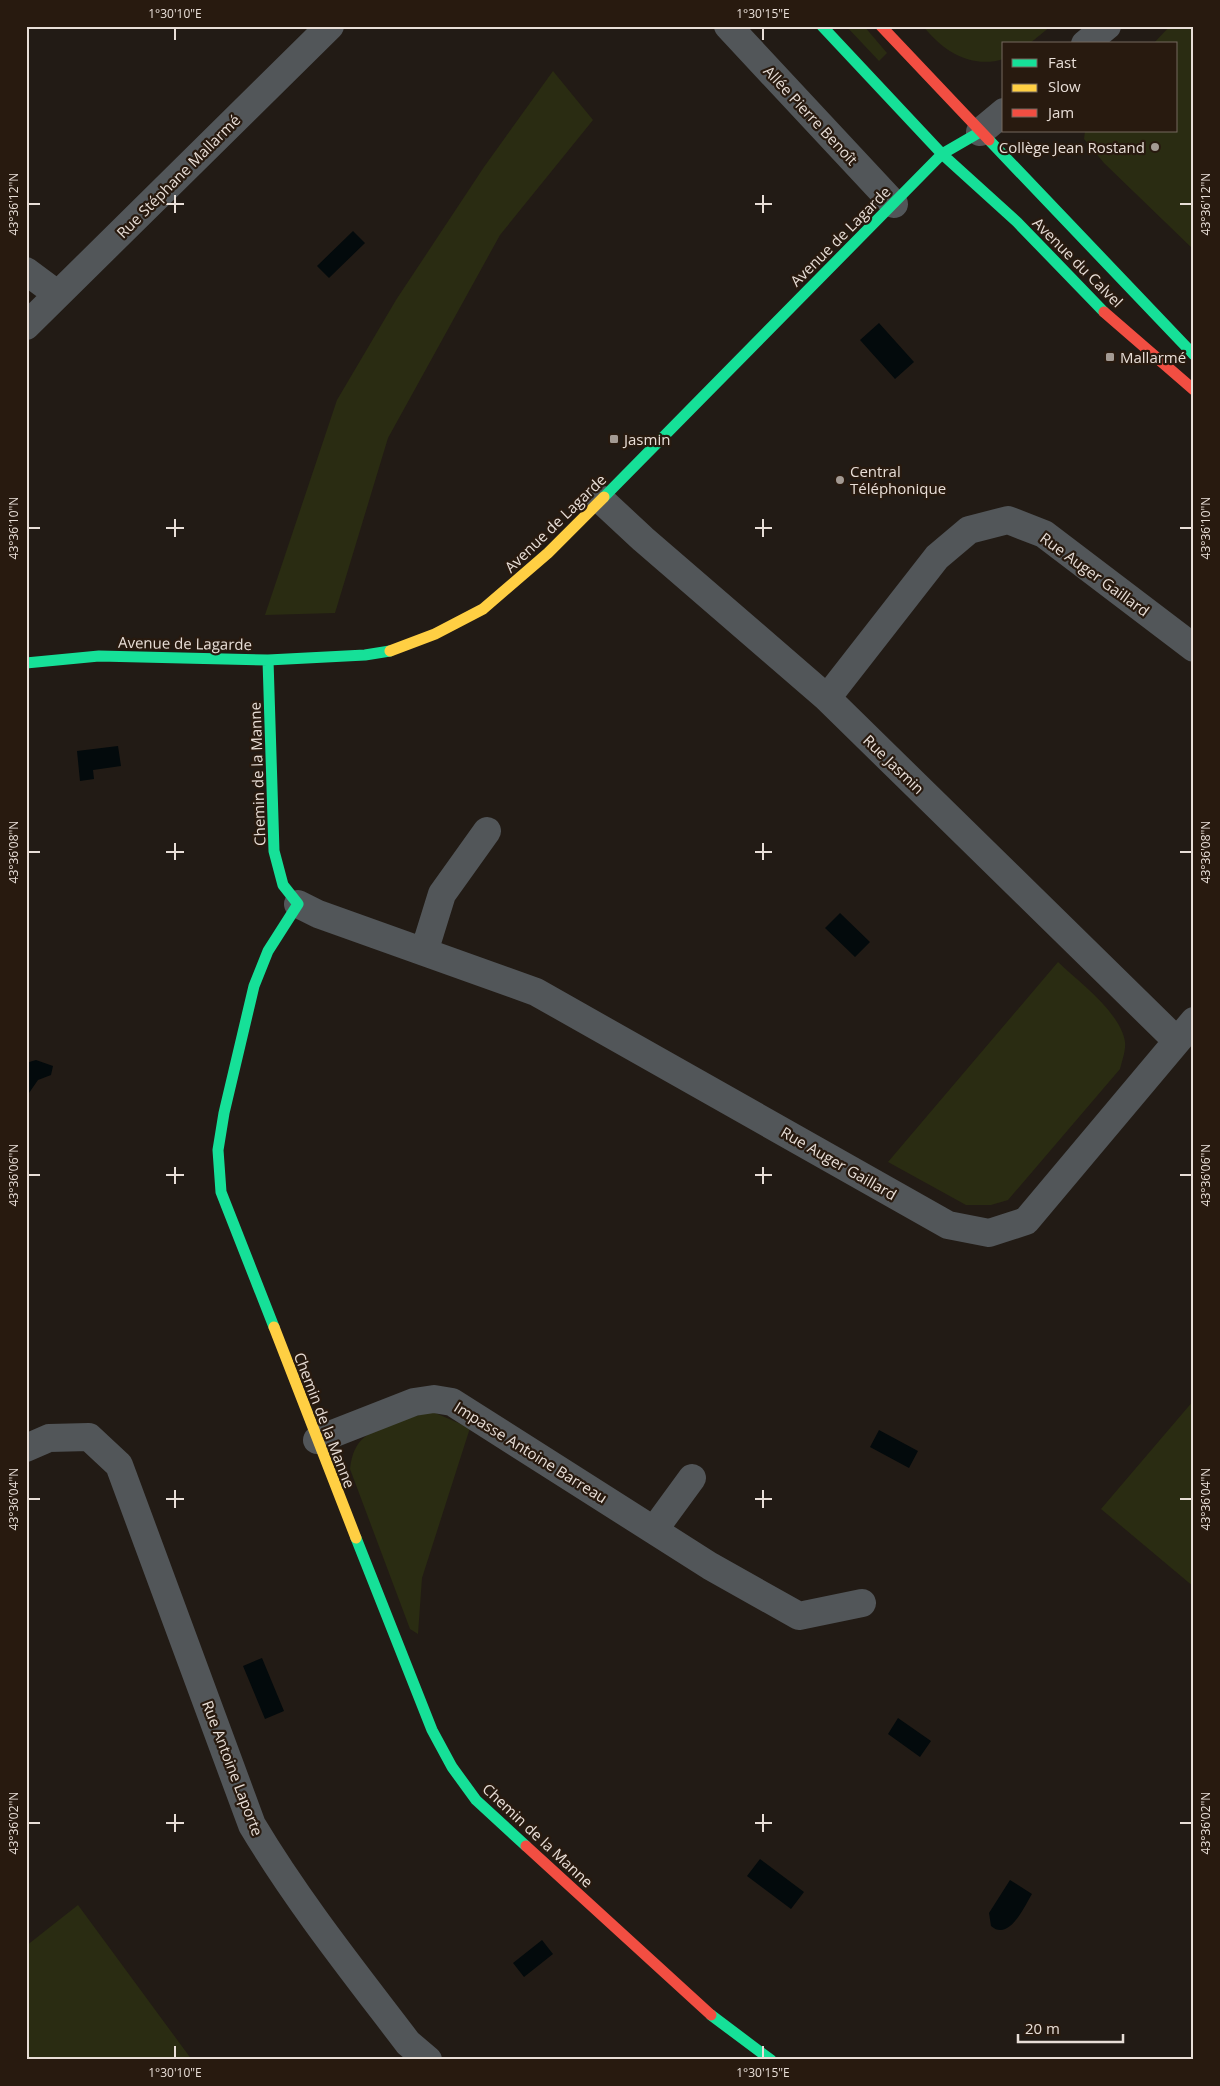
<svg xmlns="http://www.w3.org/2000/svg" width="1220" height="2086" viewBox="0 0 1220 2086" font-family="'Open Sans',sans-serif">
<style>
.green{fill:#2a2c12}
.water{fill:#030a0c}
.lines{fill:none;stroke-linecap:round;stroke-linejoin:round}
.street{stroke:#525659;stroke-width:28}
.fast{stroke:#16e098;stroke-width:11}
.slow{stroke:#ffcf43;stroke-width:11}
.jam{stroke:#f24e42;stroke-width:11}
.ticks{fill:none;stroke:#e8ded7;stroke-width:2}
.poi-dot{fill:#a39a93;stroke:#281a0f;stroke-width:2}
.labels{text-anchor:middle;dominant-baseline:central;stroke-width:4.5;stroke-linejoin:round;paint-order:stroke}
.street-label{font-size:15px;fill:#e8ded7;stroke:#281a0f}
.poi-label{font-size:15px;fill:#e8ded7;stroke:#281a0f;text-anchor:start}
.neatline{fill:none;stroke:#e8ded7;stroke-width:2}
.ticks-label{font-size:12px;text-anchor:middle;fill:#e8ded7}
</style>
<rect width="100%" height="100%" fill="#221b15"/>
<path class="green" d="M846,26H864L887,53L879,61Z
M923,26H1051L1029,44H1004V59C970,69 943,51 923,26Z
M1170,26H1194V250L1104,163L1084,139L1085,131H1176V44H1153Z
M553,71L593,120L500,235L388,438L335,613L265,615L337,400L396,300L484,167Z
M1058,962C1079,982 1121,1013 1125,1042C1126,1050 1122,1061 1120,1069L1008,1200L991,1205H966L888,1162Z
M1194,1400V1587L1101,1509Z
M433,1412L470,1428L422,1578L418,1634L410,1629L350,1469C354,1437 368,1433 395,1423C408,1418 420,1414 433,1412Z
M78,1905L192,2060H26V1946Z"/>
<path class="water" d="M353,231L365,243L329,278L317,266Z
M879,323L914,362L895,379L860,340Z
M118,746L121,766L93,770L94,779L80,781L77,751Z
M840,913L870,942L855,957L825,928Z
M36,1060L53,1066L51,1075L38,1080L29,1093L26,1094V1063Z
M879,1430L918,1451L909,1468L870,1447Z
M262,1658L284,1711L265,1719L243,1666Z
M898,1718L931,1741L920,1757L888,1734Z
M760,1859L804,1892L791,1909L747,1876Z
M1010,1880L1032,1894C1024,1907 1009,1942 991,1926L989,1913Z
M542,1940L553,1954L524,1977L513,1963Z"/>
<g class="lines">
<path class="street" d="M728,26L894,204
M1085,44L1107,26
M980,132L1004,112
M26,271L57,294
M26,326L330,26
M600,499L643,539L827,698L1177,1041
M827,698L937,557L969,530L1008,520L1044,534L1194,648
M298,904L318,914L536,992L948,1225L989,1233L1026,1221L1194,1021
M424,952L442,894L487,831
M317,1440L414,1402L434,1399L452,1402L710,1566L799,1616L862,1603
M26,1448L49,1438L89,1437L119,1465L252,1825C298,1902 354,1972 408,2043L428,2060
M654,1530L692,1478"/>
<path class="fast" d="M822,26L942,154L1017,222L1104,312
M989,140L1194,355
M604,497L942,154L980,132
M268,660L274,851L283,885L298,904L268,951L254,986L224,1113L218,1150L221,1192L274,1327
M26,663L99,656L268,660L365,655L390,651
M356,1538L432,1730L452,1767L476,1800L526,1846
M711,2015L771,2060"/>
<path class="slow" d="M390,651L435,634L483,609L548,553L604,497
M274,1327L356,1538"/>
<path class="jam" d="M881,26L989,140
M1104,312L1194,390
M526,1846L711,2015"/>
</g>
<path class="ticks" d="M175,28V40M763,28V40M175,195V213M763,195V213M28,204H40M166,204H184M755,204H772M1180,204H1192M175,519V537M763,519V537M28,528H40M166,528H184M755,528H772M1180,528H1192M175,843V860M763,843V860M28,852H40M166,852H184M755,852H772M1180,852H1192M175,1167V1184M763,1167V1184M28,1175H40M166,1175H184M755,1175H772M1180,1175H1192M175,1490V1508M763,1490V1508M28,1499H40M166,1499H184M755,1499H772M1180,1499H1192M175,1814V1832M763,1814V1832M28,1823H40M166,1823H184M755,1823H772M1180,1823H1192M175,2046V2058M763,2046V2058"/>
<g class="poi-dot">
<circle cx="1155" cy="147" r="5"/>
<rect x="1105" y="352" width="10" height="10" rx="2.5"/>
<rect x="609" y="434" width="10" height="10" rx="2.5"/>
<circle cx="840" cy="480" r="5"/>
</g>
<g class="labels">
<g class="street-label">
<text transform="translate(811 115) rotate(47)">Allée Pierre Benoît</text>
<text transform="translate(178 176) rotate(-45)">Rue Stéphane Mallarmé</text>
<text transform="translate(840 236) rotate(-45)">Avenue de Lagarde</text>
<text transform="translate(1078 262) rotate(45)">Avenue du Calvel</text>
<text transform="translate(555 523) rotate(-44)">Avenue de Lagarde</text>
<text transform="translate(1095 574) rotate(36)">Rue Auger Gaillard</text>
<text transform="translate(185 643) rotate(1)">Avenue de Lagarde</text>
<text transform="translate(894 764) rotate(44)">Rue Jasmin</text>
<text transform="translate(257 774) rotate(-92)">Chemin de la Manne</text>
<text transform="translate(839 1163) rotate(30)">Rue Auger Gaillard</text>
<text transform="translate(325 1420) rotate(69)">Chemin de la Manne</text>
<text transform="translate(531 1452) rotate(32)">Impasse Antoine Barreau</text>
<text transform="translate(233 1768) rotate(69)">Rue Antoine Laporte</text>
<text transform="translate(538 1835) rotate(43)">Chemin de la Manne</text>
</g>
<g class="poi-label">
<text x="1145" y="147" text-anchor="end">Collège Jean Rostand</text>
<text x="1120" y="357">Mallarmé</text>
<text x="624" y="439">Jasmin</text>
<text x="850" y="471">Central<tspan x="850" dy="17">Téléphonique</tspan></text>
</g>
</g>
<rect width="1220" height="2086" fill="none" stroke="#281a0f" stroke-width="55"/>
<rect x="1002" y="42" width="175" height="90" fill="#281a0f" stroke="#75685f"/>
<rect x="1012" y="59" width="25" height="8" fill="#16e098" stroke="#75685f"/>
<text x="1048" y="68" font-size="15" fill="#e8ded7">Fast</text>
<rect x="1012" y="84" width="25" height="8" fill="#ffcf43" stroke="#75685f"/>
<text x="1048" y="92" font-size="15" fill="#e8ded7">Slow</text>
<rect x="1012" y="109" width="25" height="8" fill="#f24e42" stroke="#75685f"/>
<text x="1048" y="118" font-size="15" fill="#e8ded7">Jam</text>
<path d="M1018 2034v8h105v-8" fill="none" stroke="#e8ded7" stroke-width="2.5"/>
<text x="1025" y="2034" font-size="15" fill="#e8ded7" stroke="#281a0f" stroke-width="4" paint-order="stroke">20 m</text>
<rect x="28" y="28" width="1164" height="2030" class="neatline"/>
<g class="ticks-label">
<text x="175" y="18">1°30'10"E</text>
<text x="763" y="18">1°30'15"E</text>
<text transform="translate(14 204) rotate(-90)" y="4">43°36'12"N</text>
<text transform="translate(1206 204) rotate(-90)" y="4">43°36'12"N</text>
<text transform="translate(14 528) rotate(-90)" y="4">43°36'10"N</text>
<text transform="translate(1206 528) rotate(-90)" y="4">43°36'10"N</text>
<text transform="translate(14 852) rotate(-90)" y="4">43°36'08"N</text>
<text transform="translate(1206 852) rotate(-90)" y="4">43°36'08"N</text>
<text transform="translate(14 1175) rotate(-90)" y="4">43°36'06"N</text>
<text transform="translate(1206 1175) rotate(-90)" y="4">43°36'06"N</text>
<text transform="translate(14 1499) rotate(-90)" y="4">43°36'04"N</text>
<text transform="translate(1206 1499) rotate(-90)" y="4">43°36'04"N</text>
<text transform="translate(14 1823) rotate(-90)" y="4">43°36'02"N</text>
<text transform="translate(1206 1823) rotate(-90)" y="4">43°36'02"N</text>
<text x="175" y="2077">1°30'10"E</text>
<text x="763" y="2077">1°30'15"E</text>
</g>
</svg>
